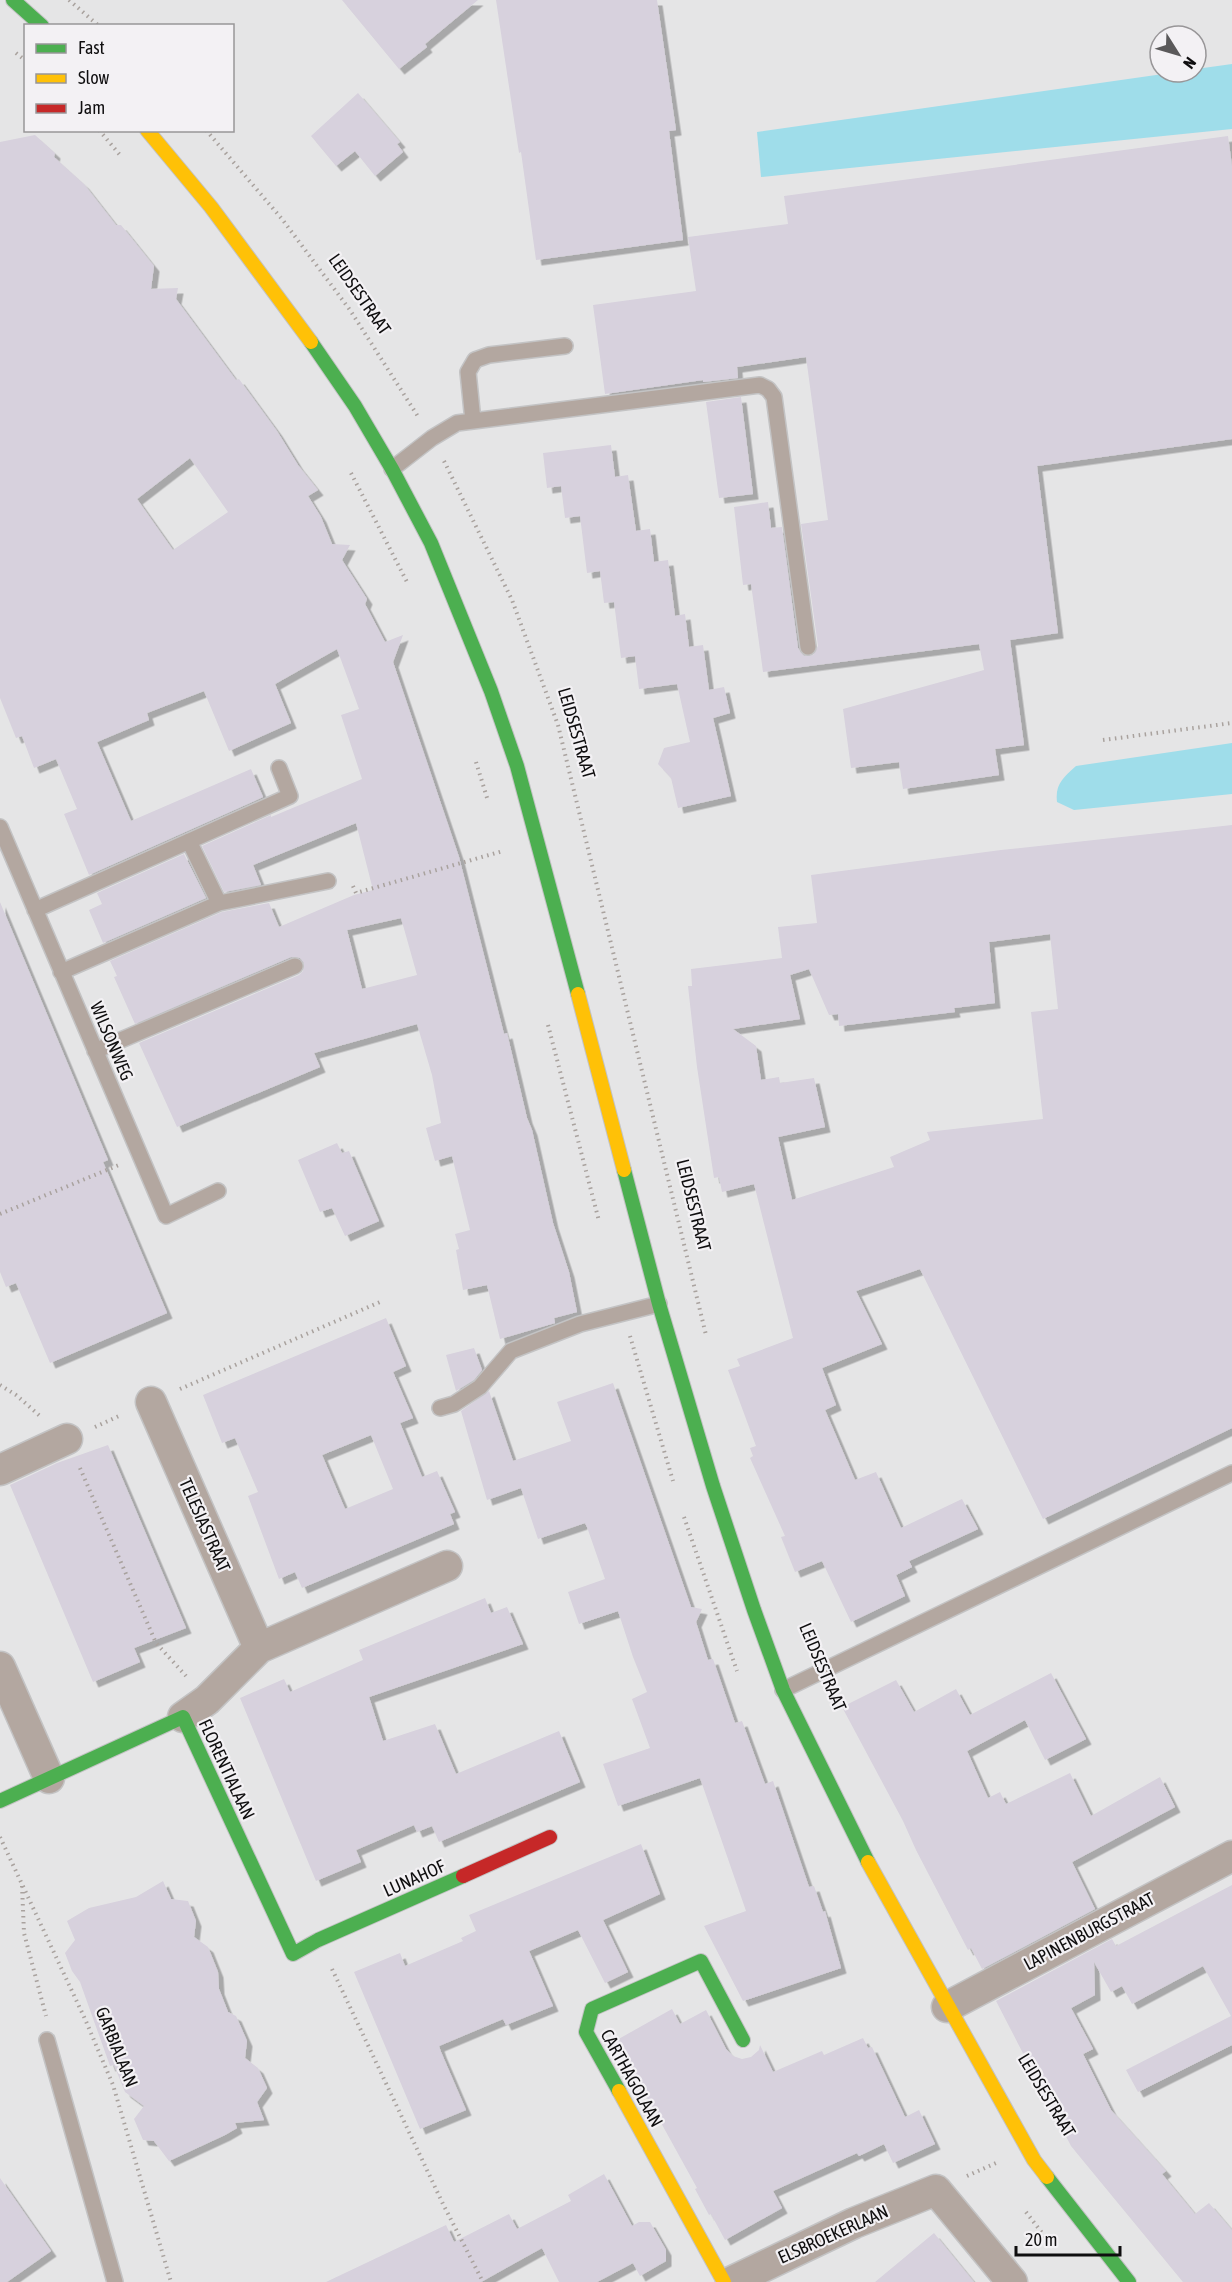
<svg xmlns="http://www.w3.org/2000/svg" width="1232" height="2282" viewBox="0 0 1232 2282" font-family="'Asap Condensed',sans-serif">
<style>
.water{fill:#9fddea}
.building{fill:#d7d1dd;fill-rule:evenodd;filter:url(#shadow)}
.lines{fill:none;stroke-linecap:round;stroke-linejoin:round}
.lane-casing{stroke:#c3c3c4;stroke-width:18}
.street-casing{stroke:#c3c3c4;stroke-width:33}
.fast-casing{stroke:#c3c3c4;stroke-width:16}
.slow-casing{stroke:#c3c3c4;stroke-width:16}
.jam-casing{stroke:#c3c3c4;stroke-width:16}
.path{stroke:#a9a29e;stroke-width:4;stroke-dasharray:1.5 4.5;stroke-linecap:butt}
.lane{stroke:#b3a7a0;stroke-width:15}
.street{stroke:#b3a7a0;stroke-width:30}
.fast{stroke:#4caf50;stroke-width:14}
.slow{stroke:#ffc107;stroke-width:14}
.jam{stroke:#c62828;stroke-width:14}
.labels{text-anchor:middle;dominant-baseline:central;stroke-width:4.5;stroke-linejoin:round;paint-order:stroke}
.street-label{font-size:18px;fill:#0f0e0f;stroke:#f3f1f4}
</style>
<defs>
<filter id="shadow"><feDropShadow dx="5.5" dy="5.5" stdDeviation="0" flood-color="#0004"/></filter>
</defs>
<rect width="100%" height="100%" fill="#e5e5e6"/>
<path class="water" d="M1232,64V129L761,177L757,132L1177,72H1196V69Z
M1232,743V794L1074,810L1057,802C1055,784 1063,778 1076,766Z"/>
<path class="building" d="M342,0H478L425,44L427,47L399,69Z
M496,0H657L676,130L669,131L683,240L536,260L521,152L519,153Z
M358,93L400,142L397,144L403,152L375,176L355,151L336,166L311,136Z
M35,135L55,153L54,157L84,184L116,225H121L154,266L151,289L178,288L176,299L236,380L239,379L277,431L298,465L318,490L308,496L321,517L332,544L350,545L342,560L367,599L365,604L385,642L403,635L393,662L459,857L504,1034L507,1033L527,1118L532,1130L553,1223L569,1272L577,1312L554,1318L555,1323L500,1339L487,1285L463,1290L456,1250L459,1249L455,1234L470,1230L452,1156L435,1161L426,1128L441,1123L432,1075L417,1024L314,1053L320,1067L177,1127L139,1043L299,975L303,971L304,963L300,958L291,957L135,1024L114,977L117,976L110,961L222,912L269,903L279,927L354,895L373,890L356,823L253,865L261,885L224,892L202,846L271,815V817L362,779L341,715L359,709L337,649L275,684L291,723L229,751L204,691L147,713L149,720L97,742L131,821L251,769L263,797L89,875L64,814L77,809L56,759L34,768L22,736L16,738L0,698V142ZM190,458L228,512L173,550L137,499ZM401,918L417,975L362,989L347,930Z
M1228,136L1232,166V439L1037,466L1058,633L1010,640L1024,745L995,749L999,775L903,789L899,762L851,768L843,709L984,670L979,644L763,672L751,584L743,585L734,507L768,502L771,528L782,527L798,648L804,656L813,655L818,646L801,524L828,520L806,357L737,367L738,378L703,382V380L605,394L593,305L696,291L688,237L788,224L784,196Z
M741,397L753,494L719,498L706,402Z
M611,445L615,477L628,475L636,531L650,529L654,562L668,560L675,616L685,614L689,647L703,645L709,690L724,687L730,713L713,718L731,796L678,808L671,778L658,764L664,748L690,742L677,684L639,689L635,656L621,658L614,602L604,603L600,571L587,573L580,516L565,518L561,486L547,488L543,453Z
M1232,825V1428L1043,1519L920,1269L856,1291L882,1344L822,1368L836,1405L825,1410L855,1480L876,1472L901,1528L962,1499L978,1529L909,1561L912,1567L896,1575L905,1596L851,1622L822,1561L795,1572L781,1537L785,1536L750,1458L753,1456L750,1448L756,1446L728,1370L740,1366L737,1359L793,1338L754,1184L722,1192L719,1177L714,1178L697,1067L688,986H692L691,969L782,958L778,927L817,923L811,875L1001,850ZM1050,934L1058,1009L1031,1012L1043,1119L927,1132L930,1140L890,1157L894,1167L792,1200L778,1137L825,1127L814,1078L780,1083L779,1077L761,1080L756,1046L733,1029L800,1019L790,975L809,969L829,1015L838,1014L839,1026L955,1012L954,1008L995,1003L989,942Z
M184,854L206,898L103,943L89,910L102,904L97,893Z
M0,902L108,1160L103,1162L167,1313L50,1363L16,1283L6,1287L0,1272Z
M337,1143L342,1153L349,1151L379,1221L345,1236L332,1208L320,1212L298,1160Z
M386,1318L406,1366L393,1372L413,1418L400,1423L422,1477L437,1471L455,1512L450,1514L454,1524L302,1588L295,1572L279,1579L248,1496L258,1492L235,1438L222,1443L203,1395ZM371,1435L393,1489L345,1509L322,1455Z
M474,1348L482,1370L474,1380L456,1391L446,1355Z
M613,1383L691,1607L702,1609L696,1622L708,1660L713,1659L735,1723L742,1721L765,1784L773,1781L809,1887L814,1886L823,1912L825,1911L841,1968L743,2001L704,1926L746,1911L700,1778L618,1806L603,1764L650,1748L632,1699L647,1692L633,1657L618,1611L579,1624L568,1592L605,1579L587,1527L585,1523L538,1539L521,1488L487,1500L461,1411L489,1391L513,1461L571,1441L557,1402Z
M108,1445L186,1628L134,1648L140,1662L93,1682L10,1485L57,1463Z
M485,1598L491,1613L507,1607L523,1644L369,1697L383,1741L435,1724L456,1774L559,1731L580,1782L439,1842L432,1826L417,1832L414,1825L356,1850L361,1862L316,1881L240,1698L284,1679L290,1692L363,1660L359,1650Z
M1051,1673L1086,1739L1045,1760L1025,1720L967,1751L988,1798L1000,1792L1006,1804L1070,1773L1091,1816L1160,1777L1175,1807L1072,1862L1095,1909L982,1969L971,1948L968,1950L916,1850L903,1821L842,1707L896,1680L914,1712L956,1689L970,1715Z
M641,1844L660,1894L603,1920L628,1972L605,1983L578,1930L529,1951L553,2006L506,2025L503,2019L439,2046L441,2052H439H441L466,2110L420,2129L354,1972L400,1953L405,1966L463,1941L461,1938L476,1931L469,1915Z
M163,1881L171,1899L188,1901L196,1921L194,1937L208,1947L218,1972L219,1989L228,2012L236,2016L247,2041L245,2058L258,2068L267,2088L257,2102L264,2120L235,2123L237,2128L225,2135L169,2161L154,2141L143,2140L134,2119L144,2106L125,2092L114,2065L110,2066L80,1982L72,1971L65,1953L75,1940L67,1921L89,1908L136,1897Z
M1232,1885V2045L1138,2092L1126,2070L1231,2016L1203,1966L1132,2004L1122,1986L1111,1992L1094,1962L1095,1995L1071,2008L1093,2049L1083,2054L1111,2110L1166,2171L1162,2174L1195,2214L1209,2203L1232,2230V2282H1183L1071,2146L996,2001L1112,1939L1116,1946Z
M672,2009L680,2024L706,2010L726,2049L733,2056L742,2059L751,2057L759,2050L760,2045L773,2072L822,2051L824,2055L863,2038L868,2048L872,2047L905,2117L919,2110L935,2144L893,2163L884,2144L859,2156L857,2153L773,2191L782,2208L725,2240L711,2214L709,2215L695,2189L697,2188L644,2092L642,2093L627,2068L629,2067L615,2041Z
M604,2174L632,2226L639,2222H650L666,2250V2261L640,2276L633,2263L597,2282H559L542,2248L481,2282H326L446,2225L454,2242L509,2214L517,2229L571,2201L568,2195Z
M0,2178L51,2251L7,2282H0Z
M934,2233L974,2282H875Z"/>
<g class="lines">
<defs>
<path id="lane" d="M473,421L468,372L475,360L489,355L565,346
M392,469L432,438L457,423L760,385L768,389L774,397L808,647
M0,827L166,1216L218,1191
M189,841L219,903L328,881
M35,910L290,796L279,768
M61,972L219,903
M95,1051L295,966
M440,1408L454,1404L480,1387L511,1351L580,1324L659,1304
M783,1690L1232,1473
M47,2040L115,2282"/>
<path id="street" d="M151,1402L259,1648
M0,1470L67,1439
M0,1667L49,1778
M183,1717L207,1700L259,1648L447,1566
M947,2007L1232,1856
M731,2282L854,2223L936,2190L1012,2282"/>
<path id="fast" d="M13,0L42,26
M311,342L355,406L392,469L431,543L491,691L517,766L578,994
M624,1170L659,1304L713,1486L754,1610L783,1690L868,1862
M0,1801L183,1717L293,1954L318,1940L463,1876
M619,2091L586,2032L592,2009L701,1961L743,2040
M1047,2177L1129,2282"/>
<path id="slow" d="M147,130L211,207L311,342
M578,994L624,1170
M868,1862L1034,2160L1047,2177
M619,2091L724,2282"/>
<path id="jam" d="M463,1876L550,1837"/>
</defs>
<use href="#lane" class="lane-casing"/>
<use href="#street" class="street-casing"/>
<use href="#fast" class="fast-casing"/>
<use href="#slow" class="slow-casing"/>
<use href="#jam" class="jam-casing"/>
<path class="path" d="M69,0L99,26
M16,53L26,61
M99,130L120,155
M206,130L282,219L350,310L419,418
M444,461L512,600L558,725L706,1335
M351,473L407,582
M1103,740L1232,723
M476,762L488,801
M353,886L356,893L503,851
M548,1025L599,1221
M0,1214L119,1165
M630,1336L673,1481
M0,1385L16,1395L40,1416
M180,1389L380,1302
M95,1427L121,1415
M80,1468L156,1643L186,1676
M684,1517L737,1671
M0,1837L85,2019L113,2085L171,2282
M22,1886L24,1933L46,2016
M332,1969L443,2204L483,2282
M967,2176L996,2163
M1026,2212L1049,2242"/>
<use href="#lane" class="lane"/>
<use href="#street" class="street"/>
<use href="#fast" class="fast"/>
<use href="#slow" class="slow"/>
<use href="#jam" class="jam"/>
</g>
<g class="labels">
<g class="street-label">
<text transform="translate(360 294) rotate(55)">LEIDSESTRAAT</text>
<text transform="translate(577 733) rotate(74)">LEIDSESTRAAT</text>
<text transform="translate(112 1041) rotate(67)">WILSONWEG</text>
<text transform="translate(694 1205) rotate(76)">LEIDSESTRAAT</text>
<text transform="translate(205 1525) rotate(66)">TELESIASTRAAT</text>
<text transform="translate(823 1667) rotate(67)">LEIDSESTRAAT</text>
<text transform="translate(227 1769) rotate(65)">FLORENTIALAAN</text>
<text transform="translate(414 1878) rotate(-24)">LUNAHOF</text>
<text transform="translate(1089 1931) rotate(-28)">LAPINENBURGSTRAAT</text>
<text transform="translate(117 2047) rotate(68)">GARBIALAAN</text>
<text transform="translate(632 2078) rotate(61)">CARTHAGOLAAN</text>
<text transform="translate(1047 2095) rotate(59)">LEIDSESTRAAT</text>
<text transform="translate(833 2234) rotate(-24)">ELSBROEKERLAAN</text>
</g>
</g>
<rect x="24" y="24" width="210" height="108" fill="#f3f1f4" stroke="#989698" stroke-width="1.5"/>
<rect x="36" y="44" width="30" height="9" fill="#4caf50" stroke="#989698" stroke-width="1.5"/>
<text x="78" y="54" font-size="18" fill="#0f0e0f">Fast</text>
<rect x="36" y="74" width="30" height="9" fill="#ffc107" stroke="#989698" stroke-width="1.5"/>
<text x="78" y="84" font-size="18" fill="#0f0e0f">Slow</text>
<rect x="36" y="104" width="30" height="9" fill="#c62828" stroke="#989698" stroke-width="1.5"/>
<text x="78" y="114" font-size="18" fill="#0f0e0f">Jam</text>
<g transform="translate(1178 54) rotate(127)"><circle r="28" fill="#f3f1f4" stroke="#989698" stroke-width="1.5"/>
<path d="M0-4.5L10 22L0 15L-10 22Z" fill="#5a595a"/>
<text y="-9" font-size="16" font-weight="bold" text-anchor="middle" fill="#0f0e0f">N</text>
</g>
<path d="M1016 2246v9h104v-9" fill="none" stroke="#0f0e0f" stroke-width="3"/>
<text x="1025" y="2246" font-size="18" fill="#0f0e0f" stroke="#f3f1f4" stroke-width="4.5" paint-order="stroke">20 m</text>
</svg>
